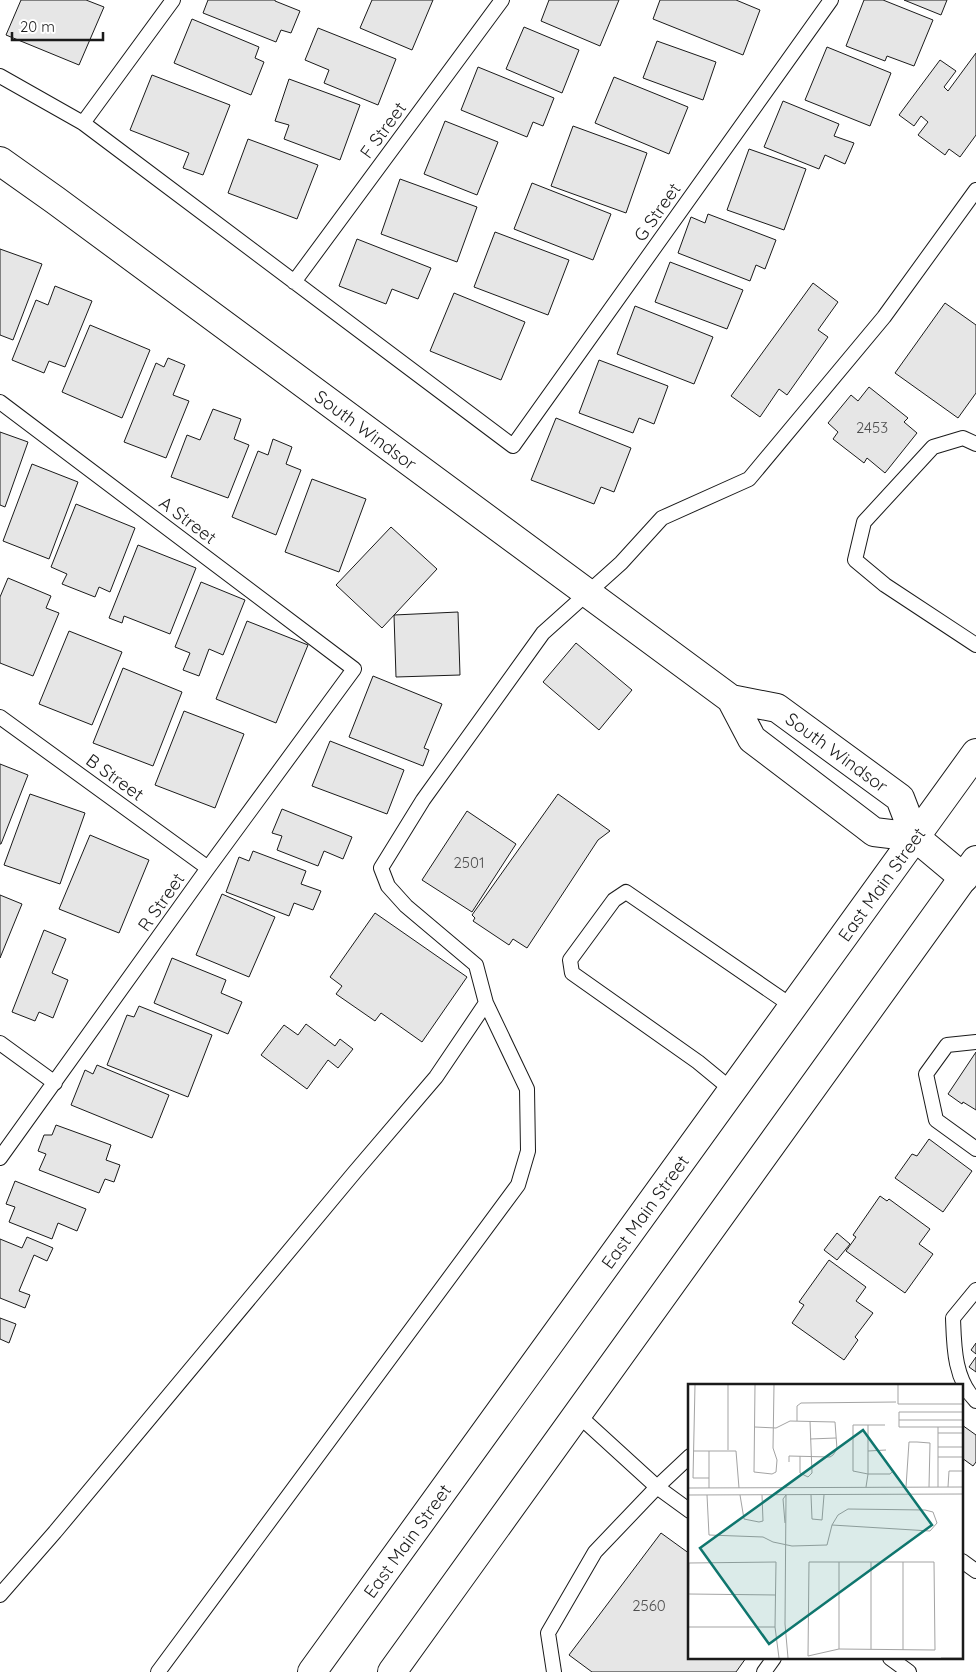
<svg xmlns="http://www.w3.org/2000/svg" width="976" height="1672" viewBox="0 0 976 1672" font-family="Quicksand,sans-serif">
<style>
.building{fill:#e6e6e6;stroke:#1a1a1a}
.lines{fill:none;stroke-linecap:round;stroke-linejoin:round}
.service-casing{stroke:#1a1a1a;stroke-width:16}
.minor-casing{stroke:#1a1a1a;stroke-width:30}
.primary-casing{stroke:#1a1a1a;stroke-width:30}
.service{stroke:#fff;stroke-width:14}
.minor{stroke:#fff;stroke-width:28}
.primary{stroke:#fff;stroke-width:28}
.labels{text-anchor:middle;dominant-baseline:central;stroke-width:4;stroke-linejoin:round;paint-order:stroke}
.number-label{font-size:15px;fill:#4d4d4d}
.street-label{font-size:18px;fill:#1a1a1a;stroke:#fff}
.inset-road{fill:none;stroke:#a3a3a3;stroke-width:1}
.view{fill:#0f766e;fill-opacity:0.15;stroke:#0f766e;stroke-width:2.5}
.inset-edge{fill:none;stroke:#1a1a1a;stroke-width:2.5}
</style>
<rect width="100%" height="100%" fill="#fff"/>
<path class="building" d="M21,0H86L104,7L79,65L6,35Z
M208,0H275V1L300,11L291,33L281,30L276,42L203,13Z
M372,0H433L412,50L360,28Z
M549,0H619L600,46L541,21Z
M660,0H736L760,10L743,55L653,19Z
M864,0H883L933,20L914,66L887,56L885,61L846,46Z
M904,0H947L941,15Z
M192,19L259,47L255,58L264,62L251,95L174,63Z
M524,27L579,50L562,93L506,69Z
M318,28L396,59L378,105L324,83L329,70L305,60Z
M657,41L716,62L703,100L643,78Z
M827,47L891,73L870,126L805,100Z
M976,53V135L960,157L949,149L945,155L918,135L928,122L921,116L914,126L899,115L940,60L956,71L944,87L948,91Z
M478,67L554,98L543,126L533,122L527,137L461,110Z
M152,75L230,105L203,175L183,168L189,153L130,130Z
M614,77L688,107L669,154L595,123Z
M289,79L360,105L340,160L284,139L289,125L275,121Z
M783,101L839,124L834,136L854,143L845,164L825,155L819,169L764,147Z
M445,121L498,142L477,195L424,174Z
M573,126L647,153L626,213L551,186Z
M248,139L318,165L297,219L228,193Z
M749,149L806,169L784,230L727,210Z
M400,179L477,207L457,262L381,234Z
M532,183L611,214L593,260L514,229Z
M708,214L776,240L765,269L756,265L750,281L678,253L691,217L705,223Z
M495,232L569,260L548,315L474,287Z
M357,239L431,268L418,299L392,289L386,304L339,286Z
M0,249L42,264L13,340L0,335Z
M670,262L743,290L727,329L655,302Z
M813,283L838,302L818,330L828,337L787,395L779,389L760,417L731,396Z
M55,286L92,301L65,367L49,361L44,373L12,360L36,300L48,305Z
M454,293L525,322L501,380L430,351Z
M945,303L976,325V393L958,418L895,373Z
M635,306L713,337L694,384L617,354Z
M90,325L150,350L122,418L62,392Z
M168,358L185,365L173,395L189,401L166,458L124,442L156,363L164,367Z
M599,360L668,386L654,424L639,418L633,433L579,413Z
M869,387L908,418L904,422L917,433L885,473L867,458L864,463L833,439L838,432L828,423L851,395L858,401Z
M213,409L241,419L234,439L249,445L228,498L171,477L187,435L200,440Z
M556,418L631,448L614,492L601,487L594,504L531,480Z
M0,432L28,442L5,507L0,505Z
M273,439L292,447L286,464L301,470L276,535L232,517L258,451L268,455Z
M32,464L78,482L49,559L3,541Z
M312,479L366,499L339,572L285,552Z
M76,504L135,528L110,592L99,587L95,597L62,584L67,574L51,567Z
M391,527L437,569L382,628L336,585Z
M138,545L196,568L170,634L124,616L122,623L109,618Z
M8,578L51,596L46,608L59,613L33,676L0,663V597Z
M201,582L245,600L223,655L209,649L199,676L183,670L190,653L175,647Z
M458,612L460,675L396,677L394,615Z
M247,621L308,645L276,723L216,699Z
M69,631L122,652L92,725L39,704Z
M576,643L632,690L599,730L543,682Z
M123,668L182,692L153,766L93,743Z
M373,676L442,704L424,748L429,750L423,766L349,737Z
M184,711L244,734L215,808L155,785Z
M330,741L404,770L387,814L312,786Z
M0,764L28,775L1,844H0Z
M30,794L85,813L60,884L4,865Z
M558,794L610,831L598,840L527,948L513,939L509,945L473,921L475,918L472,915Z
M282,809L352,837L343,859L324,851L318,866L277,850L282,836L272,833Z
M467,811L516,844L472,912L422,880Z
M90,835L149,860L119,933L59,909Z
M253,851L306,871L301,884L321,891L313,910L294,903L289,916L226,892L239,857L249,861Z
M222,894L275,917L249,977L196,955Z
M0,895L22,904L0,958Z
M375,913L467,977L422,1042L381,1013L375,1021L336,994L342,986L330,977Z
M44,930L66,939L52,973L68,980L53,1018L39,1012L35,1021L12,1012Z
M172,958L226,980L221,993L242,1002L228,1034L154,1003Z
M139,1006L212,1035L188,1097L107,1065L127,1015L134,1017Z
M306,1024L335,1046L340,1039L353,1049L338,1068L328,1060L307,1089L261,1055L284,1025L298,1035Z
M976,1052V1110L963,1102L962,1104L948,1094Z
M97,1065L169,1095L152,1138L71,1105L85,1070L93,1074Z
M56,1125L111,1145L106,1160L120,1165L114,1182L105,1179L99,1193L39,1170L46,1154L38,1151L44,1135H52Z
M929,1139L972,1171L943,1212L895,1178L912,1154L917,1156Z
M15,1181L86,1209L77,1231L58,1223L52,1239L9,1222L15,1207L6,1204Z
M880,1196L887,1201L889,1199L930,1229L919,1244L933,1254L905,1293L846,1251L856,1237L853,1235Z
M837,1233L850,1244L837,1260L824,1250Z
M27,1237L53,1248L47,1261L34,1255L19,1291L30,1295L25,1308L0,1298V1239L22,1248Z
M829,1260L866,1287L856,1301L873,1313L855,1337L858,1340L844,1360L792,1323L804,1305L799,1302Z
M0,1318L16,1324L9,1343L0,1339Z
M976,1343V1354L971,1350Z
M976,1357V1372L969,1367Z
M962,1425L976,1435V1462L973,1466L962,1458Z
M661,1533L690,1554V1658H746L736,1672H592L569,1655Z"/>
<g class="lines">
<defs>
<path id="service" d="M0,76L83,123L513,446L831,0
M83,123L173,0
M294,282L502,0
M0,402L354,669L208,868L0,1158
M976,444L963,438L933,447L864,522L855,560L885,585L976,645
M0,717L208,868
M976,1042L947,1045L926,1074L936,1120L976,1149
M0,1043L55,1083
M732,1090L698,1062L572,973L570,960L614,900L626,892L792,1006
M976,1290L953,1318C954,1346 954,1379 976,1401
M577,1414L657,1487L690,1456
M962,1561L976,1571
M0,1595L55,1532L354,1173L436,1077L486,1003
M890,1658L909,1672
M158,1672L518,1185L528,1151L527,1089L486,1003L476,965L406,906L388,886L381,868L423,800L543,633L621,563L662,518L749,479L884,317L976,190
M554,1672L548,1633L595,1552L657,1487L690,1511
M764,1672L774,1658"/>
<g id="minor">
<path id="s1" d="M0,161L55,200L731,699L777,708L900,798L915,837L874,832L865,825L752,739L731,699"/>
</g>
<g id="primary">
<path d="M915,837L964,878"/>
<path id="s2" d="M312,1672L976,753"/>
<path d="M392,1672L976,860"/>
</g>
</defs>
<use href="#service" class="service-casing"/>
<use href="#minor" class="minor-casing"/>
<use href="#primary" class="primary-casing"/>
<use href="#service" class="service"/>
<use href="#minor" class="minor"/>
<use href="#primary" class="primary"/>
</g>
<g class="labels">
<g class="number-label">
<text x="872" y="427">2453</text>
<text x="469" y="862">2501</text>
<text x="649" y="1605">2560</text>
</g>
<g class="street-label">
<text transform="translate(383 130) rotate(-54)">F Street</text>
<text transform="translate(657 212) rotate(-55)">G Street</text>
<text stroke="none"><textPath href="#s1" startOffset="454">South Windsor</textPath></text>
<text transform="translate(188 520) rotate(37)">A Street</text>
<text stroke="none"><textPath href="#s1" startOffset="1029">South Windsor</textPath></text>
<text transform="translate(115 777) rotate(36)">B Street</text>
<text stroke="none"><textPath href="#s2" startOffset="972">East Main Street</textPath></text>
<text transform="translate(161 902) rotate(-55)">R Street</text>
<text stroke="none"><textPath href="#s2" startOffset="568">East Main Street</textPath></text>
<text stroke="none"><textPath href="#s2" startOffset="162">East Main Street</textPath></text>
</g>
</g>
<g transform="translate(688 1384)">
<rect width="275" height="275" fill="#fff"/>
<path class="inset-road" d="M7,1L5,94H21M67,1L66,88L84,90L88,88L89,76L85,64L86,1M210,1V20H275M275,28H211V43H275M211,36H275M109,37V22L113,19L208,18M180,41V90H202L205,87M67,43L88,44L102,37L147,38L149,65L145,71L142,73L101,72V78M250,43V103M250,49H275M122,55L148,54M250,63H275M40,66V1M5,67H48L51,104M21,67V104M180,67L198,66M112,72V89L120,93L124,89L122,37M250,73H275M178,103L180,90L165,87V41H197M218,103L221,58H229L242,59L241,103M260,103L261,87H275M0,104L275,103M0,111L275,110M19,111L21,151L75,153L85,158L104,162L139,161L144,141L242,147L249,139L245,128L237,126L160,125L150,131L144,141M52,111L56,135L71,138L75,137L74,111M98,111L97,240L100,274M123,111L124,135L134,136L136,111M97,139L95,115L98,111M121,178H246L247,266L151,265L120,272ZM151,178V265M215,178V266M1,210L88,211M1,243H87M183,265V178M0,274L1,179L88,178L87,243L91,274M253,274H275"/>
<path class="view" d="M175,46L244,141L81,260L12,164Z"/>
<rect width="275" height="275" class="inset-edge"/>
</g>
<path d="M12 32v8h91v-8" fill="none" stroke="#1a1a1a" stroke-width="2.5"/>
<text x="20" y="32" font-size="15" fill="#1a1a1a" stroke="#ffffff" stroke-width="4" paint-order="stroke">20 m</text>
</svg>
